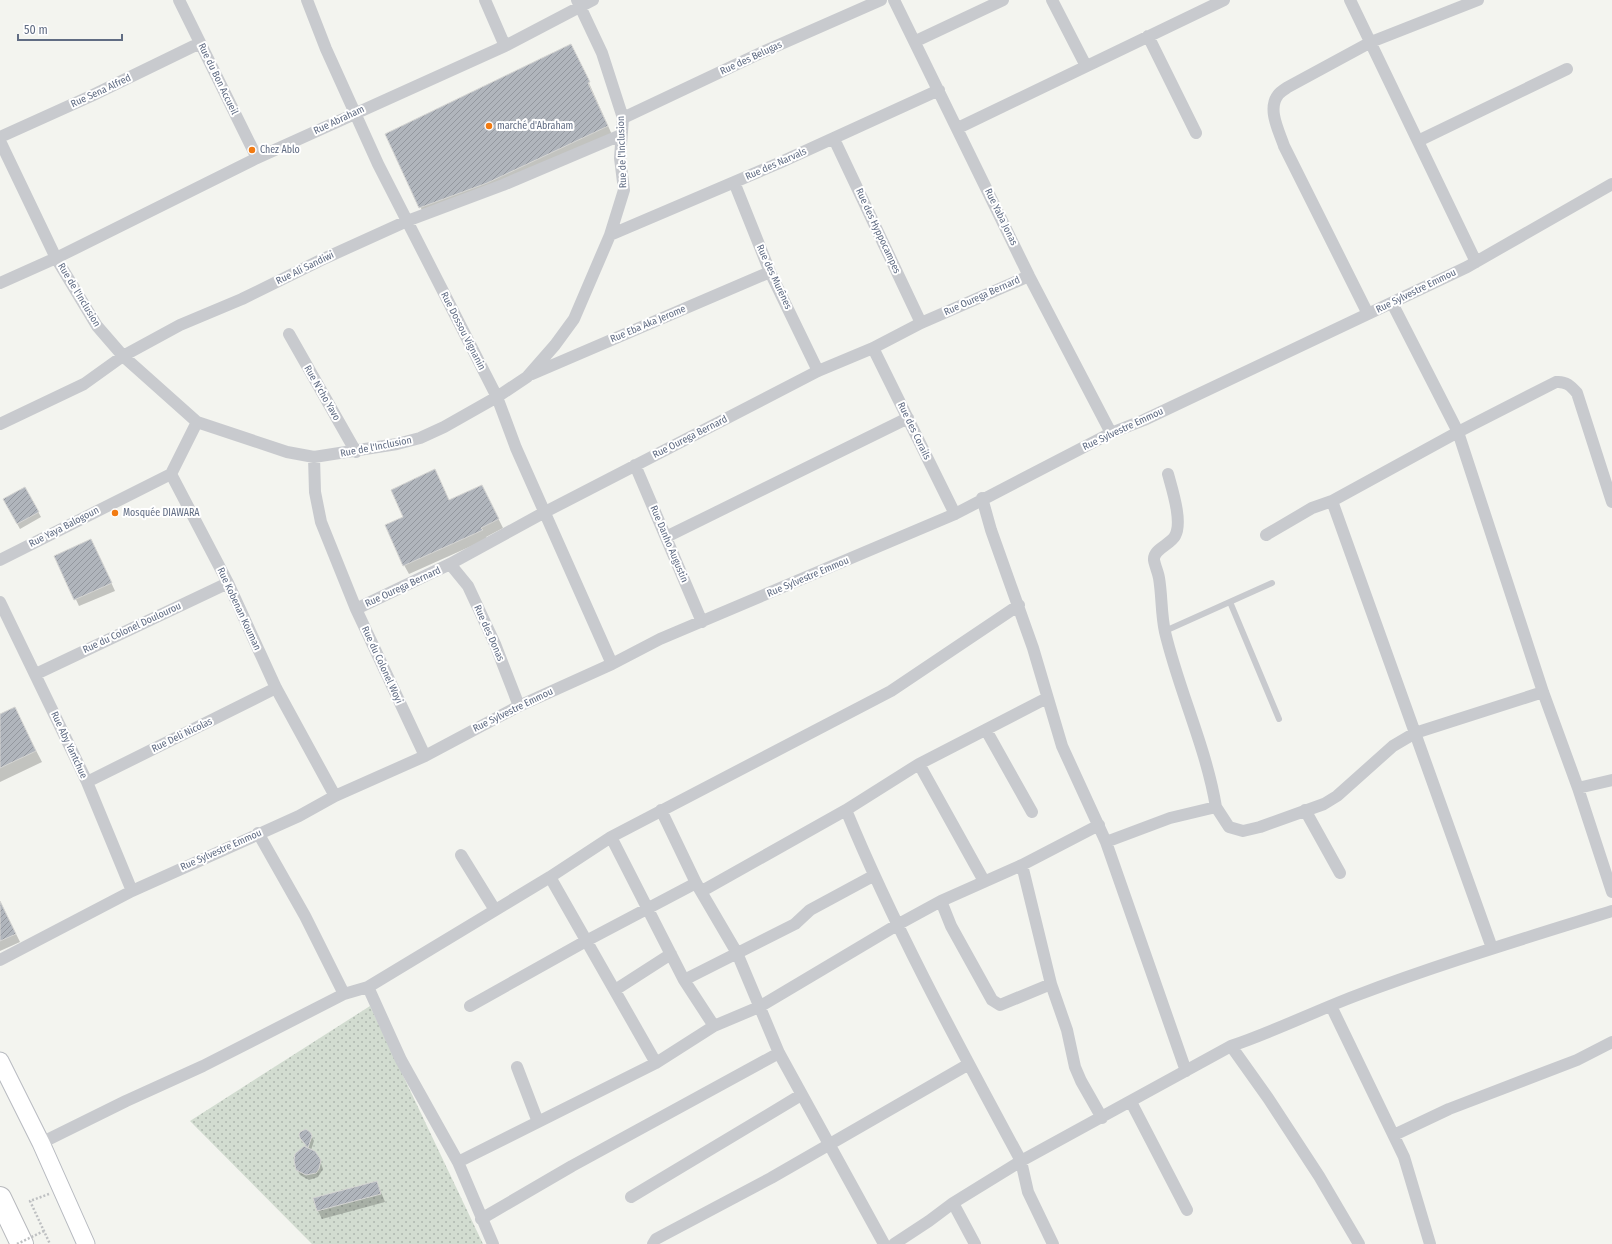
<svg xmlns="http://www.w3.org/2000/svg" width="1612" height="1244" viewBox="0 0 1612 1244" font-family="'Fira Sans Condensed',sans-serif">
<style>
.park{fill:url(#park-dots)}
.shadow{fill:#0003}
.building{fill:url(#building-hatch);stroke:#d5d5d3}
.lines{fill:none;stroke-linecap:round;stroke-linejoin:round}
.secondary-casing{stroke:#b7bac0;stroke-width:19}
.highway-casing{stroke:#b7b9bd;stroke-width:24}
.path{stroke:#bec0c2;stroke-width:2.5;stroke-dasharray:2 2;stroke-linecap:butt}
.lane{stroke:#c8cace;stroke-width:6}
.street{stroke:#c8cace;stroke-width:12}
.secondary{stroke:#fff;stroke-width:17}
.highway{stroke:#fff;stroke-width:22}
.path-bridge{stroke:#bec0c2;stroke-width:2.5;stroke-dasharray:2 2;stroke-linecap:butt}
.poi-dot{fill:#f27b12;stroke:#fff;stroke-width:1.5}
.labels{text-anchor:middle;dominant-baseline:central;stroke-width:4;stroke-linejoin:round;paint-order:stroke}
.street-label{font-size:10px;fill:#606c83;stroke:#fff}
.poi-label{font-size:10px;fill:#606c83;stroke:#fff;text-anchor:start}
</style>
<defs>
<pattern id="park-dots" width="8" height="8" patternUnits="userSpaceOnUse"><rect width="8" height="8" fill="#d2dcd0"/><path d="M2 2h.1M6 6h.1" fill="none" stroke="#aeb6ae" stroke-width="1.8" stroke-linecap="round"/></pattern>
<pattern id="building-hatch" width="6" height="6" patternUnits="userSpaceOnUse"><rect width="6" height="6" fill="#b0b5bc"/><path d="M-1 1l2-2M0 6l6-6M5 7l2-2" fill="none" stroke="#93979e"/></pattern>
</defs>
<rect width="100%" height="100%" fill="#f3f4ef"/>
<path class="park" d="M370,1006L483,1244H312L190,1121Z"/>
<path class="shadow" d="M577,56L613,137L426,219L387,135Z
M25,488L41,517L20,529L4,500Z
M487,496L503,528L486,537L487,539L409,574L404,565L449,501Z
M95,547L115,591L79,606L56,557Z
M14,708L42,762L0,782V715Z
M0,901L20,942L0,951Z
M310,1133L314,1141L311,1150L318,1155L323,1169L318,1177L309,1180L300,1175L295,1165L296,1155L309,1149L301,1138Z
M377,1182L385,1202L322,1219L318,1211Z"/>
<path class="building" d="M571,44L590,82L588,83L608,126L487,183L419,208L385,134Z
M435,469L449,500L482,485L499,519L481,528L483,530L403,566L385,525L403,517L391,490Z
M25,487L39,512L17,524L3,499Z
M91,539L112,583L74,600L54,556Z
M15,707L36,751L0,768V714Z
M0,901L16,934L0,941Z
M306,1129L311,1133L312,1136L308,1148L315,1151L321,1160L319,1169L316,1173L306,1175L296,1170L294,1160L295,1154L304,1146L308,1148L300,1138L299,1135L300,1132Z
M377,1181L381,1194L317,1211L313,1198Z"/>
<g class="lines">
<defs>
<path id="secondary" d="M0,1061L41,1143L86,1244"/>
<path id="highway" d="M0,1198L22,1244"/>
</defs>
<use href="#secondary" class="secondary-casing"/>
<use href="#highway" class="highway-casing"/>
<path class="path" d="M49,1194L30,1201L50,1244"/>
<path class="lane" d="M1230,602L1279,719
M1165,631L1272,583"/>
<path class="street" d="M179,0L257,158
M307,0L326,49L378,164L497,397L516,448L612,664
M485,0L505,46
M894,0L1029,276L1111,433
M1052,0L1086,66
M1350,0L1476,262
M1148,36L1196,133
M916,41L1003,0
M623,118L765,51L881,0
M958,128L1224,0
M0,137L91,96L200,43
M834,139L921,323
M0,141L56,258L97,326L123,356L197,422L287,452L314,457L397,444L420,438L444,427L497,397L527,377L555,345L574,319L610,235L624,190L620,158L623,118L602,53L577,0
M1418,141L1567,69
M734,182L770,272L818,371
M610,235L779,163L939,90
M0,283L56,258L257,158L505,46L593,0
M1392,303L1458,432L1543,692L1578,788L1612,892
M1368,314L1284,146C1279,131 1267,109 1278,95C1280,92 1285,89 1288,87L1371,42L1478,0
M289,334L356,452
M873,348L955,514
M532,374L770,272
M197,422L171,474L228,583L276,688L335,796
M0,424L84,384L123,356L180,325L242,299L321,260L407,221L503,185L621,135
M314,457L315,492L321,522L356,609L425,756
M635,465L702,622
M1168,474C1172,489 1183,522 1175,536C1170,545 1153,549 1154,560C1155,566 1158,572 1159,578C1162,595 1161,614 1165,632C1179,691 1206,747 1216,807
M982,498L991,530L1033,648L1062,746L1106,842L1186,1071
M1332,501L1492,948
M1266,535L1312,508L1332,501L1458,432L1556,382C1566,381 1571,386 1577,393L1612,502
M666,537L908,418
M0,560L171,474
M450,564L468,586L495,644L519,706
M0,602L87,782L132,891
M356,609L450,564L545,512L818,371L873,348L921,323L1029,276
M36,674L228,583
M986,730L1032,812
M919,764L984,881
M87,782L276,688
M1578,788L1612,780
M661,810L696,883L737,953L779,1053L884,1244
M846,810C896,931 959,1046 1021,1161L1028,1192L1053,1244
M1305,810L1340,873
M258,833L305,916L344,994
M611,837L684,980L714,1026
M1106,842L1170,818L1216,807L1229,827L1243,831L1260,827L1324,804L1337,796L1393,746L1415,733L1543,692
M461,855L495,910
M1022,865L1051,984L1067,1030L1075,1067L1081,1081L1102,1118
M550,877L656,1063
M702,891L846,810L919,764L1047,698
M941,901L951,926L992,1000L1000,1005L1051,984
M0,960L132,891L299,816L335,796L425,756L519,706L612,664L660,639L955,514L1111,433L1144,420L1467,267L1612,184
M684,980L795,924L810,910L873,876
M615,990L671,954
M470,1006L586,941L696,883
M1331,1006L1404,1157L1430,1244
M1231,1046L1268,1098L1319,1176L1359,1244
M517,1067L538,1122
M1131,1102L1187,1210
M1394,1135L1449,1109L1577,1060L1612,1042
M41,1143L126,1101L203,1066L344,994L368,987
M458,1162L656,1063L714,1026L759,1007L897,925L941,901L1022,865L1099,825
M631,1197L801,1095
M953,1203L975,1244
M481,1219L572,1166L779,1053
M493,1244L458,1162L401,1060L368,987L550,877L611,837L891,691L1019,605
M653,1244L656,1239L771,1178L969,1064
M894,1244L929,1221L953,1203L1021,1161L1231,1046C1273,1032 1313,1012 1355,996C1439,964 1526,938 1612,911"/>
<use href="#secondary" class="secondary"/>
<use href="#highway" class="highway"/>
<path class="path-bridge" d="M17,1244L44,1231"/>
</g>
<g class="poi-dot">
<circle cx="489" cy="126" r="4"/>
<circle cx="252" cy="150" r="4"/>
<circle cx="115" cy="513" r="4"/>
</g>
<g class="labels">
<g class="street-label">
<text transform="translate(751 58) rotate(-25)">Rue des Belugas</text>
<text transform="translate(218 79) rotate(64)">Rue du Bon Accueil</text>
<text transform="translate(101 91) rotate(-25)">Rue Sena Alfred</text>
<text transform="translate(339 120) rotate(-25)">Rue Abraham</text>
<text transform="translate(622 152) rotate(-92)">Rue de l'Inclusion</text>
<text transform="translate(776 164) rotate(-24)">Rue des Narvals</text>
<text transform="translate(1001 217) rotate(64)">Rue Yaba Jonas</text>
<text transform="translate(878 231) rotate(65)">Rue des Hyppocampes</text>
<text transform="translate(305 268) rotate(-26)">Rue Ali Sandiwi</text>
<text transform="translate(774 277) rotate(65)">Rue des Murênes</text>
<text transform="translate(1416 291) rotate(-26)">Rue Sylvestre Emmou</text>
<text transform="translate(79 295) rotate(59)">Rue de l'Inclusion</text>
<text transform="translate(982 296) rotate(-24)">Rue Ourega Bernard</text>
<text transform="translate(648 324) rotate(-23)">Rue Eba Aka Jerome</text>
<text transform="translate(463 331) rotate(63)">Rue Dossou Vignanin</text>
<text transform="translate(322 393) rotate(60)">Rue N'cho Yavo</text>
<text transform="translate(1123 429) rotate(-25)">Rue Sylvestre Emmou</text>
<text transform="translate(914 431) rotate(64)">Rue des Corails</text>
<text transform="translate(690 437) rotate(-27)">Rue Ourega Bernard</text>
<text transform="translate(376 447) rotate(-11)">Rue de l'Inclusion</text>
<text transform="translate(64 527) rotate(-27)">Rue Yaya Balogoun</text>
<text transform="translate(669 544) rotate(67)">Rue Danho Augustin</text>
<text transform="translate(808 577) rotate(-23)">Rue Sylvestre Emmou</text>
<text transform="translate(403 587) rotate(-25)">Rue Ourega Bernard</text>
<text transform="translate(239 609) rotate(65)">Rue Kobenan Kouman</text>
<text transform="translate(132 628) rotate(-25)">Rue du Colonel Doulourou</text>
<text transform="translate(489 633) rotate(66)">Rue des Donas</text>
<text transform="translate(382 665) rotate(65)">Rue du Colonel Woyi</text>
<text transform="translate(513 710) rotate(-26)">Rue Sylvestre Emmou</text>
<text transform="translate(182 735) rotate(-26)">Rue Deli Nicolas</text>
<text transform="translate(69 745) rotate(65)">Rue Aby Yantchue</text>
<text transform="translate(221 850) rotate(-24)">Rue Sylvestre Emmou</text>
</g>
<g class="poi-label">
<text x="497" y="126">marché d'Abraham</text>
<text x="260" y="150">Chez Ablo</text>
<text x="123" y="513">Mosquée DIAWARA</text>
</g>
</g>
<path d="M18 34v6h104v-6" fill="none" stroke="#606c83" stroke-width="2"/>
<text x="24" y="34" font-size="12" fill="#606c83" stroke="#ffffff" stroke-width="3" paint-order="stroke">50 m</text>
</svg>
